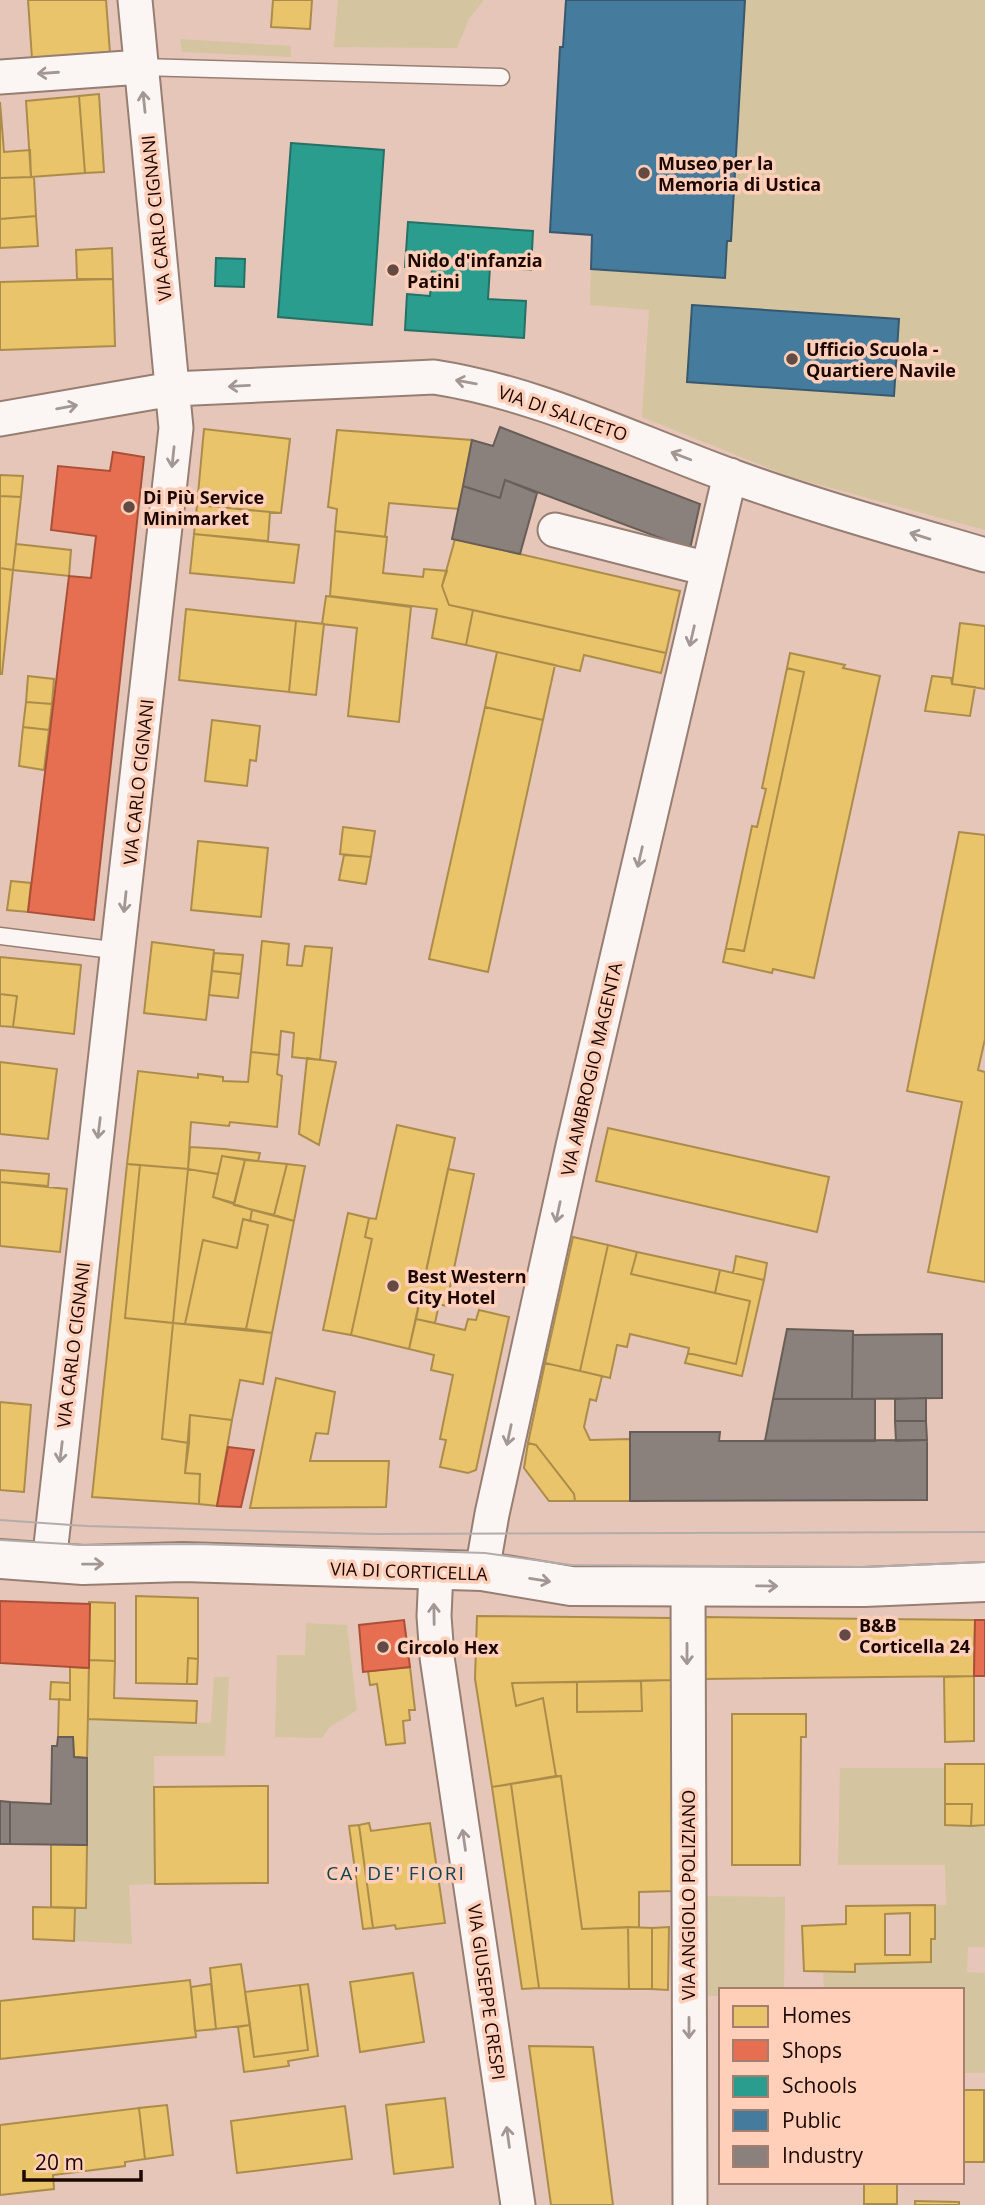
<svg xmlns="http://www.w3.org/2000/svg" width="985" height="2205" viewBox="0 0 985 2205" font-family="'Open Sans',sans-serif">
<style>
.green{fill:#d4c49f}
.homes{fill:#e9c46a;stroke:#ac8c4b;stroke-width:2;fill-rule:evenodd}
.shops{fill:#e76f51;stroke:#aa5039;stroke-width:2}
.schools{fill:#2a9d8f;stroke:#267065;stroke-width:2}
.public{fill:#457b9d;stroke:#39586e;stroke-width:2}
.industry{fill:#8a817c;stroke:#695d57;stroke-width:2}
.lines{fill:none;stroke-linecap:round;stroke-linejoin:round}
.service-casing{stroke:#967e73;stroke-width:19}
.minor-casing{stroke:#967e73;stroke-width:37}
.secondary-casing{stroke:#967e73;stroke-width:42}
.service{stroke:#fbf6f4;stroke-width:16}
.minor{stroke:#fbf6f4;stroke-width:33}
.secondary{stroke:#fbf6f4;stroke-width:38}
.tram{stroke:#b4aca9;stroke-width:2}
.oneway{stroke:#a29793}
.poi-dot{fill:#634a42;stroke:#ffcfba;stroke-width:2.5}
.labels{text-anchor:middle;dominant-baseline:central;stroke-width:7;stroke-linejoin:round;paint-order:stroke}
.poi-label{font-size:18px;font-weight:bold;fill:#1c0802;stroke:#ffcfba;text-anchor:start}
.street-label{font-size:18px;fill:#1c0802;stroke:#ffcfba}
.neighbourhood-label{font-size:19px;letter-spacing:2px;fill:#104354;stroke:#ffcfba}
</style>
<rect width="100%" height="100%" fill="#e6c6b8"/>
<path class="green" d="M338,0H484L469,19L457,48L334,47Z
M745,0H985V530L791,477L642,417L649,310L590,305L591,269L725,277L727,241L731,240Z
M180,39L291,46V57L182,52Z
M306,1623L347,1625L357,1710L330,1727L322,1738L275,1737L277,1655H305Z
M214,1677H229L225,1756H154L155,1884L129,1885L132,1944L74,1941L75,1908H86L88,1719L211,1723Z
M840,1768H945V1825H985V1947H968L967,1972L985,1973V2073H962V1990H824L823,1973L855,1972V1964L931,1962V1939H935V1905H946L945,1865H838Z
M707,1896L785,1897L784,1990H721V1996H708Z"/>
<path class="homes" d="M28,0H106L110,53L32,59Z
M273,0H312L310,29L271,27Z
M99,94L104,172L85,173L79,96Z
M79,96L85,173L31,177L26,101Z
M0,102L4,152L30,150L31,177L0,178Z
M34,177L36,216L0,219V178Z
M36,216L38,246L0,248V219Z
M112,248L113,279H77L76,250Z
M113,279L115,346L0,350V282Z
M204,429L290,439L281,513L197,505Z
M337,430L472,440L459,509L389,503L385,537L335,531L337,509L328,507Z
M0,475L23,476L21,497L0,496Z
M0,496L21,497L13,570L0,568Z
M197,505L270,512L268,541L194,534Z
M335,531L387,537L383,573L423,577L424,569L447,571L442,586L449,605L473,610L466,645L432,638L437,609L330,596Z
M194,534L299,545L294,583L190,573Z
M455,539L680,591L666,653L449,605L442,586Z
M16,544L71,550L69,576L13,570Z
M0,568L13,570L2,674H0Z
M326,596L411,607L399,722L348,716L357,628L322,624Z
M186,609L296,621L289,692L179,680Z
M473,610L666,653L661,673L584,655L580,671L466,645Z
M296,621L324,624L316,695L289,692Z
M960,623L985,626V689L952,684Z
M497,652L555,665L543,720L485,707Z
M790,653L845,665L843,668L880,676L814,978L773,969L772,973L723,962L726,948L744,951L804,672L787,668Z
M787,668L804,672L744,951L726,948L752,826L757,827L766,789L762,788Z
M28,676L54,679L52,704L26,702Z
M932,676L951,678L952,684L975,687L970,716L925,711Z
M26,702L52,704L49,730L23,727Z
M485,707L543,720L488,972L429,959Z
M212,720L260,726L256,761L250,760L247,786L205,781Z
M23,727L49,730L44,770L19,766Z
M343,827L375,831L371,857L340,854Z
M959,832L985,835V1039L978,1070L985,1072V1282L928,1272L962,1102L907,1091Z
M198,841L268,848L261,917L191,910Z
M344,855L371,857L366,884L339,880Z
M11,881L31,883L28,912L7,910Z
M262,941L289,944L287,965L302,966L305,946L332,948L320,1060L292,1057L294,1033L281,1031L279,1055L251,1052Z
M152,942L214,950L206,1020L144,1013Z
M214,953L243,955L241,974L212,971Z
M0,957L81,965L74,1034L13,1027L17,996L0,994Z
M212,971L241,974L238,998L209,995Z
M0,994L17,996L13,1027L0,1026Z
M251,1052L279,1055L277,1074L282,1076L277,1127L230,1122L229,1126L191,1122L188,1169L127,1164L138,1071L198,1078V1074L223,1077V1081L248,1082Z
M307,1058L336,1062L319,1145L299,1134Z
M0,1062L57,1069L48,1139L0,1134Z
M397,1125L455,1138L409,1349L351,1335L372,1239L365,1237L369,1218L376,1219Z
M608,1128L829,1177L817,1232L596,1181Z
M190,1147L224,1149L260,1153L258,1161L222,1156L218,1174L188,1169Z
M222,1156L245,1160L234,1203L213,1197Z
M245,1160L287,1164L274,1215L234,1205Z
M127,1164L140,1165L125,1318L173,1323L162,1439L189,1443L185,1473L200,1474L199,1504L92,1497Z
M287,1164L305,1166L294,1221L274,1215Z
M140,1165L188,1169L173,1323L125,1318Z
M188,1169L218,1174L213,1197L252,1210L250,1221L243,1219L237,1248L203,1240L185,1324L173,1323Z
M448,1169L474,1174L446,1306L439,1304L435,1323L416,1319Z
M0,1170L49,1174L48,1186L0,1182Z
M0,1182L67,1189L60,1252L0,1246Z
M252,1210L294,1221L272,1333L246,1329L268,1225L250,1221Z
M348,1213L369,1218L365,1237L372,1239L351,1335L323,1330Z
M243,1219L268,1225L246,1329L185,1324L203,1240L237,1248Z
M573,1237L608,1245L580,1371L545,1363Z
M608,1245L637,1252L631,1274L750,1301L736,1364L688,1353L689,1348L630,1334L627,1347L617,1345L610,1378L580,1371Z
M637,1252L720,1270L715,1293L631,1274Z
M736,1256L767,1263L764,1280L733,1273Z
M720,1270L764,1280L742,1376L685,1363L688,1353L736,1364L750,1301L715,1293Z
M479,1310L509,1317L476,1470L468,1473L440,1467L446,1440L440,1439L453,1375L431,1370L434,1355L409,1349L416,1319L465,1330L468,1319L476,1320Z
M173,1323L272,1333L263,1384L240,1380L232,1420L190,1415L189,1443L162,1439Z
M545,1363L602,1376L596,1401L590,1399L584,1427L590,1440L630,1439V1501H575L574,1494L536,1445L528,1443Z
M276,1378L335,1392L328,1434L316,1433L310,1461H389L386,1507L250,1508Z
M0,1402L31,1405L24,1492L0,1490Z
M190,1415L232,1420L217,1506L199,1504L200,1474L185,1473Z
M528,1443L536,1445L574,1494L575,1501H549L524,1468Z
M136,1596L198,1598V1659L188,1658L187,1684L136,1683Z
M89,1602L115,1603V1661L89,1660Z
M477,1616L671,1618V1680L512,1683L516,1706L543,1698L556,1776L492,1787L475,1679Z
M705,1617L975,1620L974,1676L705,1679Z
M188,1658L198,1659L197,1684H187Z
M89,1660L115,1661L114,1698L197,1701L196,1723L88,1719Z
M70,1667L89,1668L87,1758L74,1757L73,1737H58L59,1699L70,1700Z
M410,1667L415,1710H409L410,1720L403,1721L405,1743L386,1745L377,1684L370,1685L368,1671Z
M974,1676V1741L945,1742L944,1677Z
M671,1680L673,1891L639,1892V1927L582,1929L561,1776H556L543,1698L516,1706L512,1683L577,1682V1712L642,1711L641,1681Z
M641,1681L642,1711L577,1712V1682Z
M51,1682L70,1683V1700L50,1699Z
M732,1714H806V1737H801L800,1865H732Z
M945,1764H985V1825L971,1826L972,1804H945Z
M561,1776L582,1929L628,1927L629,1989L539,1988L511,1784Z
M511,1784L539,1988L522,1989L492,1787Z
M268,1786V1883L155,1884L154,1787Z
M945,1804H972L971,1826L945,1825Z
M369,1823L371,1831L430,1823L445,1923L396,1929L395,1925L373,1928L359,1825Z
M359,1825L373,1928L363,1929L349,1826Z
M51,1844L87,1845L86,1908L51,1907Z
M935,1905V1939H931V1962L855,1964V1972L804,1971L802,1926L846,1924V1906ZM910,1913V1955H885V1914Z
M33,1907L75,1908L74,1941L33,1939Z
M628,1927L652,1928V1989H629Z
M669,1927L668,1990L652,1989V1928Z
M241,1964L250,2025L216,2029L210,1968Z
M413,1973L424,2042L360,2052L350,1982Z
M190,1980L196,2037L0,2059V2001Z
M211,1984L216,2029L195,2031L191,1987Z
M308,1984L318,2056L288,2061L289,2066L244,2072L238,2027L250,2025L254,2057L308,2050L300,1985Z
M300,1985L308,2050L254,2057L245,1992Z
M529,2046L593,2047L613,2205H551Z
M962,2090H984V2162H962Z
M445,2098L453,2167L394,2174L386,2105Z
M167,2105L173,2155L145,2159L139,2108Z
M345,2106L352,2159L237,2173L231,2121Z
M139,2108L145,2159L125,2162V2166L53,2175L54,2189L0,2195V2125Z
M864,2182H897V2204H864Z
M915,2201L959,2202V2205H915Z"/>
<path class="shops" d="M113,452L144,457L94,920L28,912L69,576L91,578L96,536L51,530L58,466L110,471Z
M228,1447L254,1450L241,1507L217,1506Z
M0,1601L90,1604L89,1668L0,1663Z
M404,1620L410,1667L363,1672L359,1625Z
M975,1620H985V1676H974Z"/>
<path class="schools" d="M291,143L384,150L372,325L278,317Z
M408,222L533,231L531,270L490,267L488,299L526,301L524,338L405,330L407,294L430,296L432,268L405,267Z
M216,258L245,259L244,287L215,286Z"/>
<path class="public" d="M566,0H745L731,241H727L725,278L591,269L592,235L550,232L560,47H563Z
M692,305L899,319L894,396L687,382Z"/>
<path class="industry" d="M500,427L700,504L690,549L505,480L500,498L463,486L472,440L493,446Z
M505,480L537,493L520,554L452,539L463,486L500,498Z
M787,1329L853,1331L852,1399H773Z
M942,1334V1398L852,1399L853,1335Z
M926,1398V1421H895V1399Z
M773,1399H875V1441H765Z
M895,1421H926L927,1440L896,1441Z
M630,1432H720L719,1441L927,1440V1500L630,1501Z
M58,1737H73L74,1757L87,1758V1845L10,1844V1802L51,1804L52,1746H57Z
M0,1801L10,1802V1844H0Z"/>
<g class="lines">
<defs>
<path id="service" d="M141,67L501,77
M0,936L120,951"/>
<path id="minor" d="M0,77L141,67
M0,419L172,389L434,377C538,393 632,440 731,476C814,506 900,530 985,555
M555,530L708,569
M49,1563L176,428L135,0
M436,1571L434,1616L437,1657L518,2205
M482,1571L492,1514L573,1146L730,475
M688,1585L690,2205"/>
<path id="secondary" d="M0,1559L83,1565L183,1562L482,1571L571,1586L864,1587L985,1582"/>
</defs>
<use href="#service" class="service-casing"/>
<use href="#minor" class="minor-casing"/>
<use href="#secondary" class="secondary-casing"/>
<use href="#service" class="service"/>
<use href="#minor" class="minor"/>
<use href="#secondary" class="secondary"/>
<path class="tram" d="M0,1520L86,1526L375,1534L985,1532
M0,1540L84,1545L196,1544L485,1553L571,1565L864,1567L985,1562"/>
</g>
<defs><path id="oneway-shaft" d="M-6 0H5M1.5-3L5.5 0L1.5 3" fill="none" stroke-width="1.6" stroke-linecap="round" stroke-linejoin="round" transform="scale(1.75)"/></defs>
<g class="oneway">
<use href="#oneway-shaft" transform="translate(48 73) rotate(176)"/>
<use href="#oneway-shaft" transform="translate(144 102) rotate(-96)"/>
<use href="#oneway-shaft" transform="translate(466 382) rotate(-170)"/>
<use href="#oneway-shaft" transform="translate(239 386) rotate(177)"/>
<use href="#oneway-shaft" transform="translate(67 407) rotate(-10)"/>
<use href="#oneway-shaft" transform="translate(681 456) rotate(-159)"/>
<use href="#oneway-shaft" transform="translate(173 457) rotate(96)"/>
<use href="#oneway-shaft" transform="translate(920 536) rotate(-163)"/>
<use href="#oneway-shaft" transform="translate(692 636) rotate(103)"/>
<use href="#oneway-shaft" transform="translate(640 857) rotate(103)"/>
<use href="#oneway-shaft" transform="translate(125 902) rotate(96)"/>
<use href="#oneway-shaft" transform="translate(99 1128) rotate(97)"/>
<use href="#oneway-shaft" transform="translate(558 1212) rotate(102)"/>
<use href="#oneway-shaft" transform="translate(509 1435) rotate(102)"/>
<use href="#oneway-shaft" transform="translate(61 1452) rotate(97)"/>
<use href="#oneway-shaft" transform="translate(93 1564) rotate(-1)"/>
<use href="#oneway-shaft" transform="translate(540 1580) rotate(9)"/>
<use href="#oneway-shaft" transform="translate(767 1586) rotate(1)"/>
<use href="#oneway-shaft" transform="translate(434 1614) rotate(-91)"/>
<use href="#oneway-shaft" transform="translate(687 1654) rotate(90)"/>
<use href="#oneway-shaft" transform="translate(464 1840) rotate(-98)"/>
<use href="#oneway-shaft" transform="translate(689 2028) rotate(90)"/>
<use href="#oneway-shaft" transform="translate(508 2137) rotate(-98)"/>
</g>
<g class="poi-dot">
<circle cx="644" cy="173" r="7"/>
<circle cx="393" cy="270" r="7"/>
<circle cx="792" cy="359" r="7"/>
<circle cx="129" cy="507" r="7"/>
<circle cx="393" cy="1286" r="7"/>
<circle cx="845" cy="1635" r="7"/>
<circle cx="383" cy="1647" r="7"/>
</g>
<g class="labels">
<g class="poi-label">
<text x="658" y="163">Museo per la<tspan x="658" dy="21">Memoria di Ustica</tspan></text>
<text x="407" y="260">Nido d'infanzia<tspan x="407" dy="21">Patini</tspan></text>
<text x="806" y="349">Ufficio Scuola -<tspan x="806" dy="21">Quartiere Navile</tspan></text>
<text x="143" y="497">Di Più Service<tspan x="143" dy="21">Minimarket</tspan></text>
<text x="407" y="1276">Best Western<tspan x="407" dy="21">City Hotel</tspan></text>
<text x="859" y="1625">B&amp;B<tspan x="859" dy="21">Corticella 24</tspan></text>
<text x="397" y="1647">Circolo Hex</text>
</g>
<g class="street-label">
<text transform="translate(156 218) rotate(-96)">VIA CARLO CIGNANI</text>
<text transform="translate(563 413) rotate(19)">VIA DI SALICETO</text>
<text transform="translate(138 782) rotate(-84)">VIA CARLO CIGNANI</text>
<text transform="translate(591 1069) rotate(-77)">VIA AMBROGIO MAGENTA</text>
<text transform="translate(73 1345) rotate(-83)">VIA CARLO CIGNANI</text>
<text transform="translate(409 1571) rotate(2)">VIA DI CORTICELLA</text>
<text transform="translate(688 1895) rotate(-90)">VIA ANGIOLO POLIZIANO</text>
<text transform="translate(487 1992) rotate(82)">VIA GIUSEPPE CRESPI</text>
</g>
<g class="neighbourhood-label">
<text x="396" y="1873">CA' DE' FIORI</text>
</g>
</g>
<rect x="719" y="1988" width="245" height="196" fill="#ffcfba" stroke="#a47f70" stroke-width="2"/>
<rect x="733" y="2006" width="35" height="21" fill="#e9c46a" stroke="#a47f70" stroke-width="2"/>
<text x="782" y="2023" font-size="21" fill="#1c0802">Homes</text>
<rect x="733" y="2040" width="35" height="21" fill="#e76f51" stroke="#a47f70" stroke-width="2"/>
<text x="782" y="2058" font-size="21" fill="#1c0802">Shops</text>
<rect x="733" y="2076" width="35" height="21" fill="#2a9d8f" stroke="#a47f70" stroke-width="2"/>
<text x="782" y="2093" font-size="21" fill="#1c0802">Schools</text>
<rect x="733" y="2110" width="35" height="21" fill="#457b9d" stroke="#a47f70" stroke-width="2"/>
<text x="782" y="2128" font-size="21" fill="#1c0802">Public</text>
<rect x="733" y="2146" width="35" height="21" fill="#8a817c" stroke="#a47f70" stroke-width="2"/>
<text x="782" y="2163" font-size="21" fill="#1c0802">Industry</text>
<path d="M24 2170v10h117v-10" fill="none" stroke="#1c0802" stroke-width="3.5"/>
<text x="35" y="2170" font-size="21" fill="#1c0802" stroke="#ffcfba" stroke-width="5" paint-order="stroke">20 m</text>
</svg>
